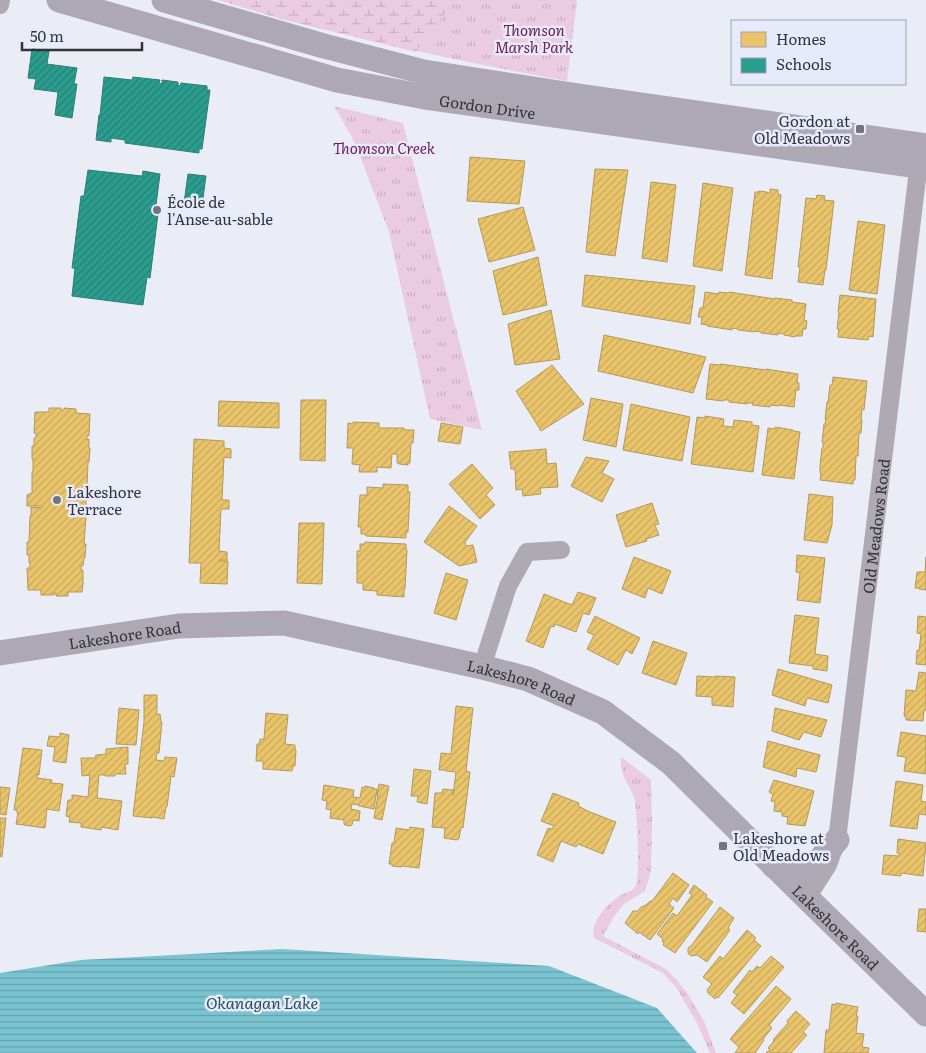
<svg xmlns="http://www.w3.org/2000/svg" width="926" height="1053" viewBox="0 0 926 1053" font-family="Literata,serif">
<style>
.grass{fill:url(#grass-tufts)}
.wetland{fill:url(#wetland-marsh)}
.water{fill:url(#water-rules)}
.homes{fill:url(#homes-hatch);stroke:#b2995c}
.schools{fill:url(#schools-hatch);stroke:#2d7e76}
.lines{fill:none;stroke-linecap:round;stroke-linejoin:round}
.street{stroke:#aea9b3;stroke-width:18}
.secondary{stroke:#ada8b3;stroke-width:25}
.poi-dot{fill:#73757c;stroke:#e7eafa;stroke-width:2}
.labels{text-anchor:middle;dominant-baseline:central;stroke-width:5;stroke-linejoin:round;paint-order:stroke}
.park-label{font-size:15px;font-style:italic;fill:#722052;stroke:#e7eafa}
.street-label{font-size:15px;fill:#33343a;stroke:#e7eafa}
.poi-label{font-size:15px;fill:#33343a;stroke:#e7eafa;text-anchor:start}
.water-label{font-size:16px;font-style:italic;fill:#245259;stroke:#e7eafa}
</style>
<defs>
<pattern id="grass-tufts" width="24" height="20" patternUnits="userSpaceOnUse" patternTransform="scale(1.25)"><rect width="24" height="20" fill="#eacbdf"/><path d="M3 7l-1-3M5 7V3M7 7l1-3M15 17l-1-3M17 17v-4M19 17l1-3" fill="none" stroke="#c9afc0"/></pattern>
<pattern id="wetland-marsh" width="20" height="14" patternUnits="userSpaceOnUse" patternTransform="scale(1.25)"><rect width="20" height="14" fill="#eacbdf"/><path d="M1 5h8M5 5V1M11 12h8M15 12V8" fill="none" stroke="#c9afc0"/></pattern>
<pattern id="water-rules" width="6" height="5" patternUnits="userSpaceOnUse" patternTransform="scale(1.25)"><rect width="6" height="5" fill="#7ac4d1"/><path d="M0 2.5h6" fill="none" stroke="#65a0ab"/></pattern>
<pattern id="homes-hatch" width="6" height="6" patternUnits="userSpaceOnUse" patternTransform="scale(1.25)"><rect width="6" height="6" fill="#e9c46a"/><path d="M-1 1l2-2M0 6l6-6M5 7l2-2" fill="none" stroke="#c8a95d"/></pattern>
<pattern id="schools-hatch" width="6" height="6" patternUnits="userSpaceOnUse" patternTransform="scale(1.25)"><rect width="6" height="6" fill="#2a9d8f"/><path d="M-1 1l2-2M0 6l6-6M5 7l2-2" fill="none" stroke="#258176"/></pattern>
</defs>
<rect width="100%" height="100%" fill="#ebedf6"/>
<path class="grass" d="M227,0H577L567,81C501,69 435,56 370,40C322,27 275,13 227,0Z
M334,106L403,123L482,430L430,419L389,232L355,143Z
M621,757L651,780L652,822L651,871L645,891L625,903L615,915L603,936L666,969L677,980L687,993L704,1021L716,1053H710L698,1025L676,987L663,973L594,938C590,921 607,904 621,895C626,892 633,892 636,885C640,877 637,810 635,801C630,782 620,779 621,757Z"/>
<path class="wetland" d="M218,0H455L416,52L281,19Z"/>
<path class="water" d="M282,949L549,966L657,1008L697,1053H0V973L81,960Z"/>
<path class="homes" d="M470,157L525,161L519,204L467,201Z
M595,169L628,170L615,256L586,252Z
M651,182L676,185L667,262L642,258Z
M703,183L733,188L722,271L693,266Z
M770,189L778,190V194L781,195L772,279L745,275L755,192H759V191L767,192V193H770Z
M817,195L825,196L824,200L834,201L826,270H825L823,285L798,282L800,267H798L806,198L816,199Z
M523,207L535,250L489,262L478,219Z
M858,221L885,225L877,294L849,290Z
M538,257L547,305L503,315L493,271Z
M585,275L695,286L690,324L582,306Z
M705,292L719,294V292L728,293L729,292L775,299V298L792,300V302L806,304L804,320L807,321L806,329H803L802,336H795V337L784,335V334L779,333L778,335L761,333V332L755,331V332L738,330V329L732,328V330L707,326L708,325L701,324L702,317H698L700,308H703Z
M840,295L876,299L873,337L869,336L868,340L838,337L839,329H837L839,312H838Z
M551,310L560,359L515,365L508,324Z
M604,335L706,357L693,393L598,371Z
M710,364L720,365V364L766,370V369L798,374L797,383H799V390H796L794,407L779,405V406L770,405V407L752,405L753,403H747V404L729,402V400H723V401L706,399Z
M552,365L584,404L541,431L516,391Z
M833,377L867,381L864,410L862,409L861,420H862L861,433H859L858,456H856L855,480H853V484L820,480L821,473H820V465L822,448H823V442H822L824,424H825L826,419H825L827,402H828L830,385H832Z
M591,398L623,404L616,447L583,440Z
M301,400H326L325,461L300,460Z
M219,401L279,403V428L218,426Z
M631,404L690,417L682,461L623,450Z
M49,408H61V410H64V408L76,409V413L90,414L89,436L87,435V440L89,439V448H90L89,462H88L87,488H86V513H85V518L86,517L84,544H86L85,558H84L83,566H81V570H83V584L82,592H68V596H56V593H54V595H41V590H28L27,568H30V563H29V555H27V542H29L30,516L31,515V507L42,508V506H27V495L32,493V472H33V459H32V446H34V438H36V433H34L35,412H49Z
M705,416L724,419L723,426L733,427L734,420L752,422V425L759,426L753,472L691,464L697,417L705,418Z
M353,422L379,423V428H404V430H414L413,443H411L410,463H408V465L399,464V463H397V454H392L391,468L377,467V472H359L360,465L352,464L353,448H347L348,423L353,424Z
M441,423L463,427L460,444L438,441Z
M775,427L793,430V431L800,432L794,479L762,475L768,428L775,429Z
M194,439L224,441V448L231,449V458L224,457L222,500H229V509H221L219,551L227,552V560H219V561H228L227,584L200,583L201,563H189Z
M546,449L547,464L556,463L558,487L540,488L541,494L523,496L522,489L516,490L515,469H511L509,452Z
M586,457L609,461L602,473L614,479L602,502L571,486Z
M472,464L493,488L486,495L495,505L480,519L449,484Z
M383,484L408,485V492H410L408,532H406V538L366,536L365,534H361V527H358L360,495H367V487L383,488Z
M809,494L833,497L832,525L827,543L804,540Z
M652,503L659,524L655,525L659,535L646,539L647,541L626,547L616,515Z
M449,506L477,526L465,542L466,546L473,545L477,562L459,566L424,542Z
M299,523H324L322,584L297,583Z
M365,542L406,544V549L407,550L405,589H404V597L377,595V591L363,590V583H357V551H360V544H365Z
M797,555L825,558L820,603L797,600L800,573L796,572Z
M634,557L671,571L662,594L648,588L645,598L622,589Z
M926,557V590L919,589V588H915L917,572H925Z
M446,573L468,580L456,620L434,613Z
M578,592L596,598L589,615L583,613L576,632L555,624L554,627L551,626L543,648L526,641L544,594L572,605Z
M795,615L819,618L815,654L828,656L827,671L813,669V666L789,663Z
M595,616L640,638L632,654L626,650L618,665L587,649L594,635L587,632Z
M918,616L926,617V665L916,664L917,650L919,651L921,634L917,633Z
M653,641L687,653L676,685L642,673Z
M778,669L832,685L828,703L807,698L805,706L772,695Z
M919,672L926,673V710H924L923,721L906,720V717L904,716L906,690L916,691Z
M697,676L715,677V676L735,677L733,707L712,705V697L696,696Z
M144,695H157V715L160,714L161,722H162L159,753H157L156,760L164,761L165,757L177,758L174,777L171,776L167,807H166L164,819L152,817V818L133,816L144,722Z
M456,706L473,708L466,771L470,772L463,828L461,827L459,839H457V840L444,838L445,828L432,827L435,793H442L443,789L453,790V795L456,772L446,771V770H439L441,753L451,754Z
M119,708L139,710L136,745L116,744Z
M775,708L827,720L821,737L804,732L799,740L772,731Z
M266,713L288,715L285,744L295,745V750H296L295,766H293L292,771L263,769V761H256L257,744H259L260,739H264Z
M901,732L926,736V774L904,771L906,757L897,756Z
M60,733L69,735L66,763L53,761L55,747L47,746L49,736L60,737Z
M768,741L820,755L816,772L797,768L796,777L763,767Z
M128,747V764H125L126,774H115V776H105V775H99L97,798L122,801L118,830L101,827V830L81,827V823L69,822L70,817L66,816L68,800H72V795L88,797L90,775L82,776L81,758H95L96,755L106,754V749Z
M23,748L42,750L39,775L37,774V778L52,780L51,783L63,784L59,811L47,809L45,828L16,824L18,813H17V810H14Z
M414,769L431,771L427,804L417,802L418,796H411Z
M774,780L814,791L805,826L787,824L788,817L782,816V812L774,811L775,802L771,801L773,794L769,792Z
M896,781L923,785L921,801L926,802V815L919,814L917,829L890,826Z
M379,784L389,786L382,820L374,818L378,795H377Z
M324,785L354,790L353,797L360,798L362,787L364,788L365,786L374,788V789H377L374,809L359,806V805L352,804L351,809L360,811L359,821L353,820L352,825L350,826L345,825L344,824V820L330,818L331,810L326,809L327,801L322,800Z
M0,787L10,788L6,815L0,814Z
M553,793L579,803L578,806L590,812L616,822L603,854L578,844L576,847L561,841L553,862L537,855L548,828L552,829L554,826L541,821Z
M0,818H6L2,857L0,856Z
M410,827L424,829L419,868L402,866L401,867L392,866V864H389L392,843H394L396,828L409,830Z
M898,839L926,843L923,876L901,873V876L882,874L884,855L899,856V853H897Z
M673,873L689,885L677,902L673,898L669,904L674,908L650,940L639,932L638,934L625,923L633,911H638L641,907L646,905L649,902L653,900Z
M694,885L707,895L706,897L713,902L675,953L663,945L664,943L662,941L663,939L657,934L673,913L677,916L692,895L689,893Z
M720,907L734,918L728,928L730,930L707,962L697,955L691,956L688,953V948L691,946Z
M919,909H926V932L917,931Z
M747,930L756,938L754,940L761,946L718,998L717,997L715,999L707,992L708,991L707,990L712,984L703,977L720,956L723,959Z
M771,956L784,967L744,1014L731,1003L737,995L733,992L750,970L752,972L757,966L760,968Z
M776,986L791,999L769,1025L772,1028L763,1039L764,1040L755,1053H735L739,1047L731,1040L732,1039H730Z
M836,1003L858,1007L856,1016H858L856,1033L864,1034L862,1047L869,1048L868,1053H824L826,1030H829L832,1004L836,1005Z
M796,1011L810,1024L803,1032L807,1035L791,1053H766L770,1049L768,1048L774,1041L773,1040L788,1023L787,1021Z"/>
<path class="schools" d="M32,49L49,51L47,64L77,68L74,84H77L72,118L55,115L58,92L34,89L36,79L28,78Z
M104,77L132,80L133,77L160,80L159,83L162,84V80L178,82V85L180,86L181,83L207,86V90H210L202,149H199V153L125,143V140L111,138V142L96,140L99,115H100Z
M88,170L142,176V177L143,171L160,174L156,205L159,206L150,278L147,277L143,305L72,296L75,268H72L81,196H84Z
M188,174L206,176L202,205L184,203Z"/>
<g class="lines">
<g class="street">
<path d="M0,5L1,0"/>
<path d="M482,667L508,586L527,552L561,550"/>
<path id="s1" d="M807,898L828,865L837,840L920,154"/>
</g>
<g class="secondary">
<path id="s2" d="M59,0L337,80L425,97L926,167"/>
<path d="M164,0L324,46L424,72L572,95L926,146"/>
<path id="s3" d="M0,653L179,626L284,623L482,667L528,679L603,712L671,763L807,898L926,1014"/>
<path d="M774,866C784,868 797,872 807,868C819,864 828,850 837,840"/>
</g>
</g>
<g class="poi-dot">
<rect x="855" y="124" width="10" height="10" rx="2.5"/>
<circle cx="157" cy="210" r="5"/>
<circle cx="57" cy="500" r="5"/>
<rect x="718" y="841" width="10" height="10" rx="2.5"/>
</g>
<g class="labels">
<g class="park-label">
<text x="534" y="29">Thomson<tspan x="534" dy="17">Marsh Park</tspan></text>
<text x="384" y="147">Thomson Creek</text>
</g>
<g class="street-label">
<text stroke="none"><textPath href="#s2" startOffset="442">Gordon Drive</textPath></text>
<text stroke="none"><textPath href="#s1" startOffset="382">Old Meadows Road</textPath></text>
<text stroke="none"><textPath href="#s3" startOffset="126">Lakeshore Road</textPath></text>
<text stroke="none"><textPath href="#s3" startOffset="531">Lakeshore Road</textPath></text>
<text stroke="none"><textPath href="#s3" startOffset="936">Lakeshore Road</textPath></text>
</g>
<g class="poi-label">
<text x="850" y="120" text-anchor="end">Gordon at<tspan x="850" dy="17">Old Meadows</tspan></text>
<text x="167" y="201">École de<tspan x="167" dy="17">l'Anse-au-sable</tspan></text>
<text x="67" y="491">Lakeshore<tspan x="67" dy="17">Terrace</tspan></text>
<text x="733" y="837">Lakeshore at<tspan x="733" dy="17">Old Meadows</tspan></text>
</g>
<g class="water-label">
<text x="262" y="1002">Okanagan Lake</text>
</g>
</g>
<rect x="731" y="20" width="175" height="65" fill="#e7eafa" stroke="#9fa1ad"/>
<rect x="741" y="32" width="25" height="15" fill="#e9c46a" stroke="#9fa1ad"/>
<text x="776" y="45" font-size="15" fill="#33343a">Homes</text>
<rect x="741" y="58" width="25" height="15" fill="#2a9d8f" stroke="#9fa1ad"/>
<text x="776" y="70" font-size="15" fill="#33343a">Schools</text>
<path d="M22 42v8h120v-8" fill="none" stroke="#33343a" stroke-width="2.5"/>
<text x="30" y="42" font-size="15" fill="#33343a" stroke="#e7eafa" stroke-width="4" paint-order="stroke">50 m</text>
</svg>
